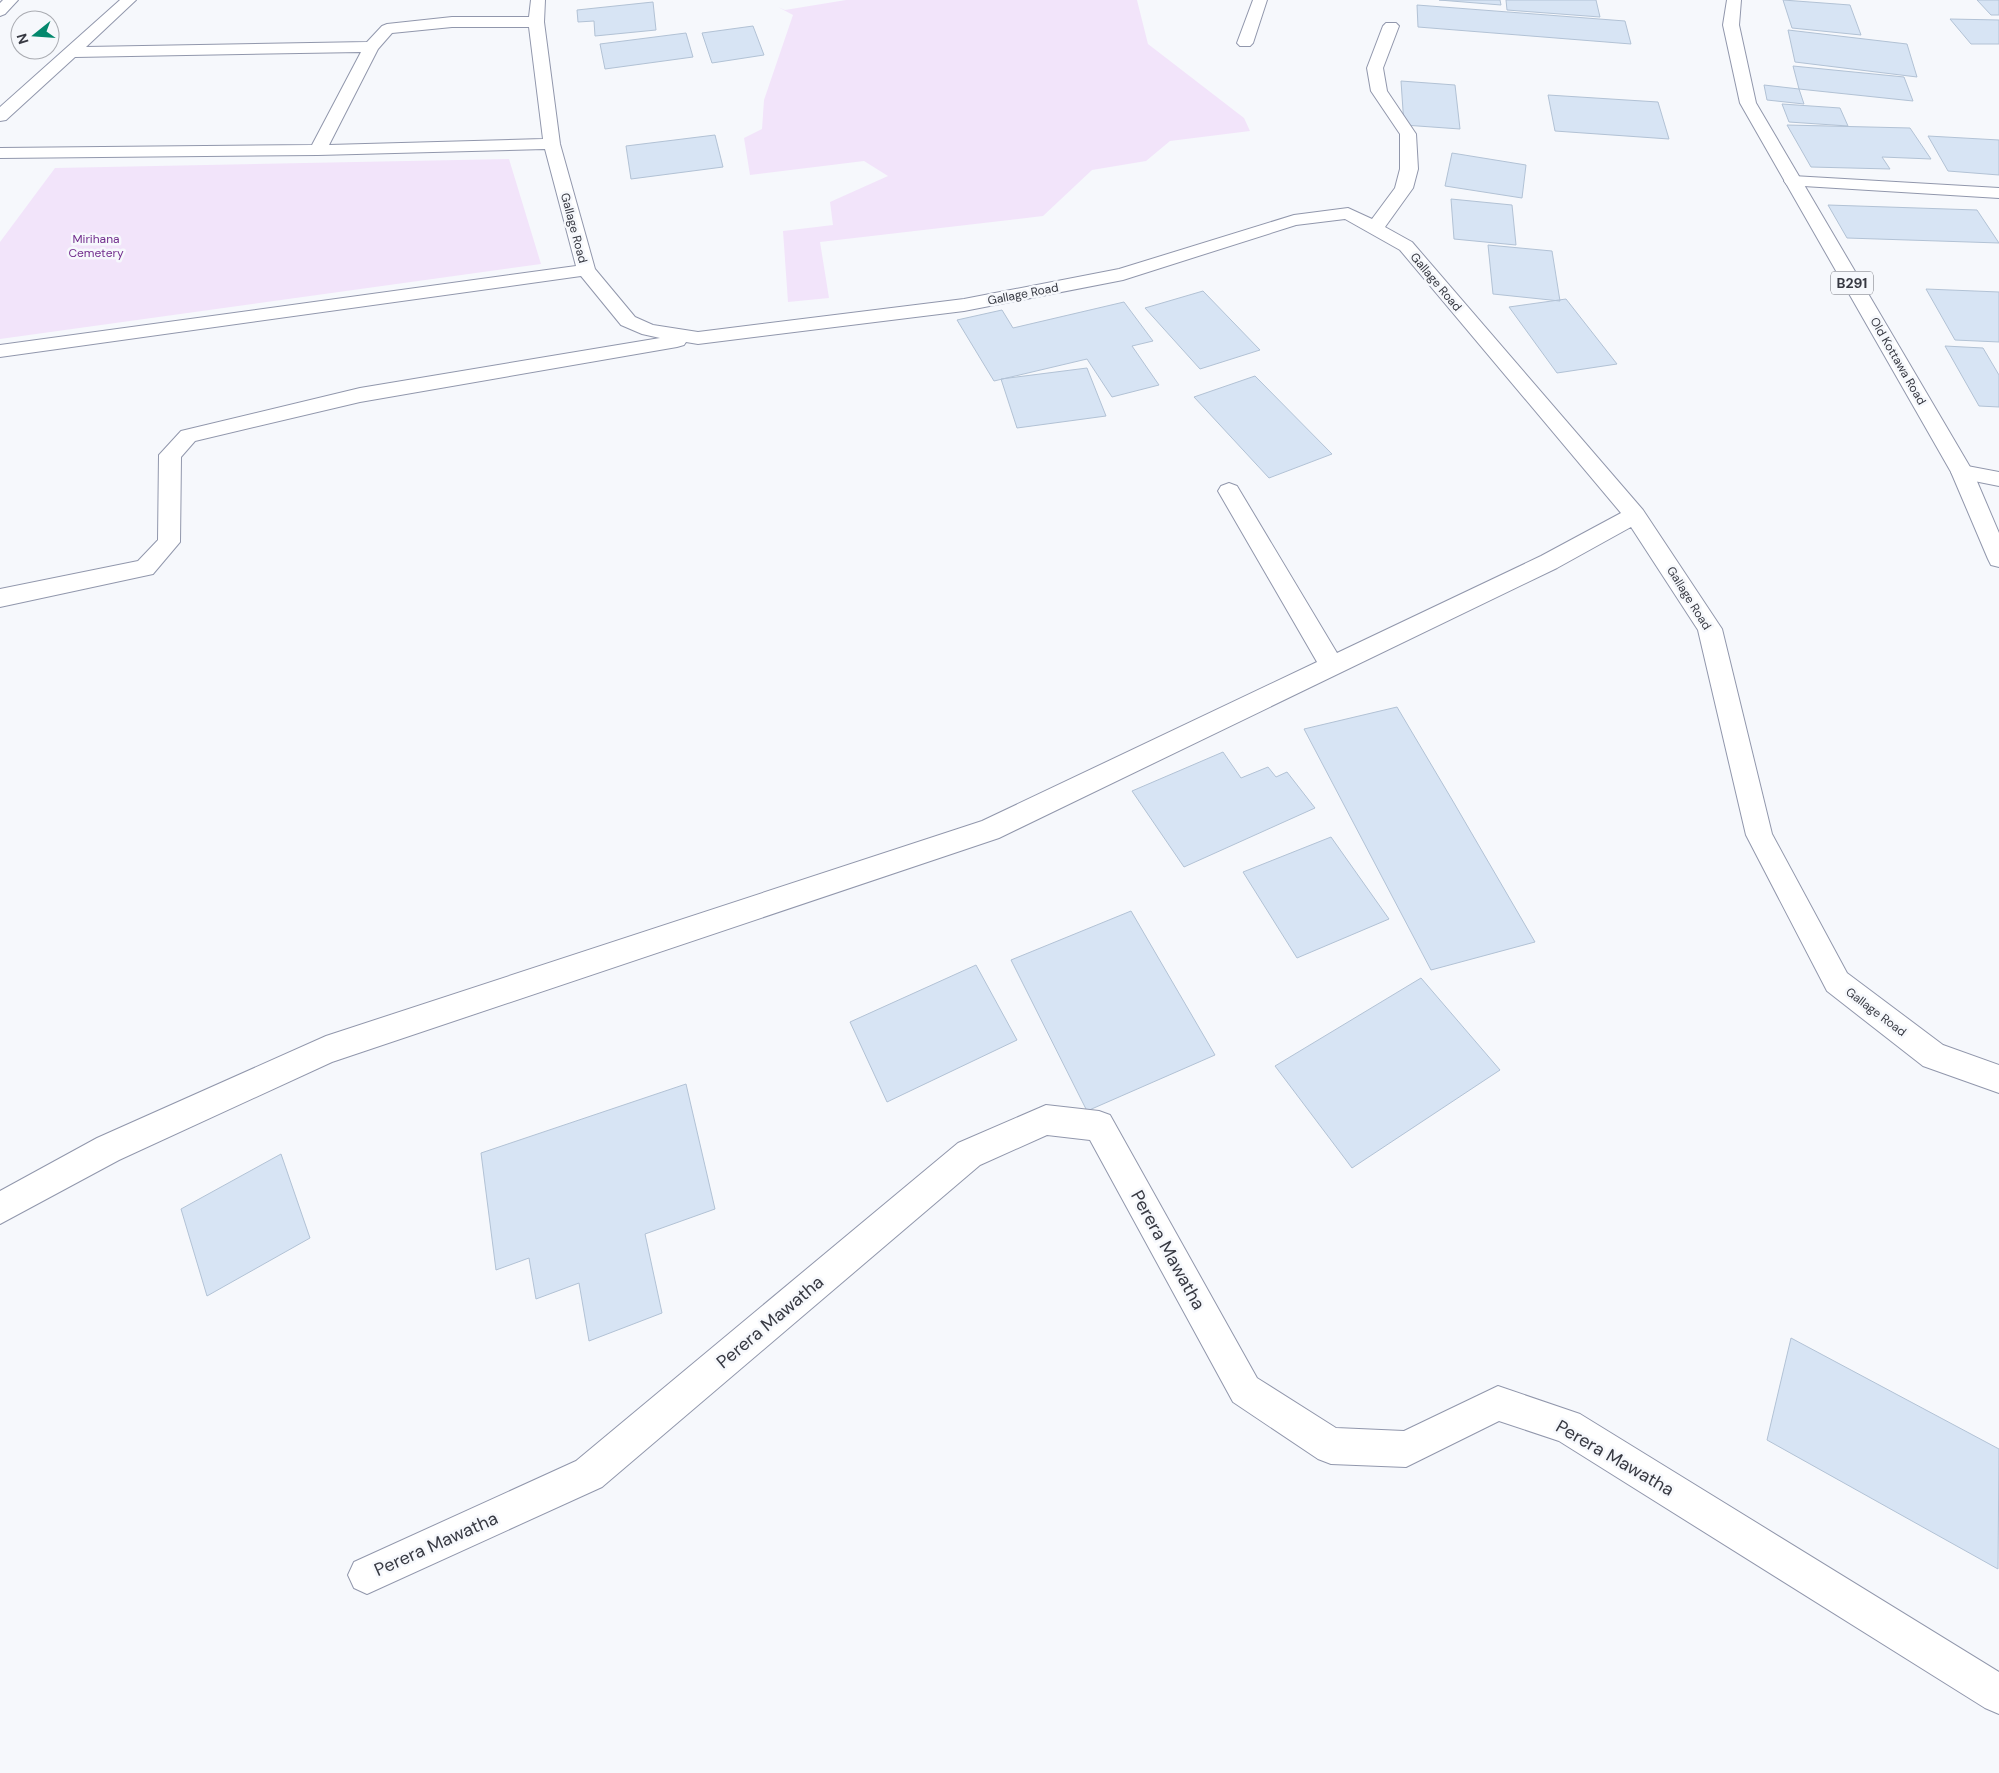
<svg xmlns="http://www.w3.org/2000/svg" width="1999" height="1773" viewBox="0 0 1999 1773" font-family="'DM Sans',sans-serif">
<style>
.green{fill:#f2e4fa}
.building{fill:#d7e4f4;stroke:#b2c2d5}
.lines{fill:none;stroke-linecap:round;stroke-linejoin:round}
.minor-casing{stroke:#9197ac;stroke-width:2}
.major-casing{stroke:#9197ac;stroke-width:2}
.minor{fill:#fff;fill-rule:evenodd}
.major{fill:#fff;fill-rule:evenodd}
.labels{text-anchor:middle;dominant-baseline:central;stroke-width:5;stroke-linejoin:round;paint-order:stroke}
.far-street-label{font-size:12px;fill:#373942;stroke:#f6f8fc}
.far-park-label{font-size:12px;fill:#722e8d;stroke:#f6f8fc}
.shield{fill:#f6f8fc;stroke:#70727a;stroke-width:1}
.shield-label{font-size:14px;font-weight:bold;fill:#373942}
.near-street-label{font-size:18px;fill:#373942;stroke:#f6f8fc}
</style>
<rect width="100%" height="100%" fill="#f6f8fc"/>
<path class="green" d="M846,0H1137L1148,44L1244,118L1250,131L1170,141L1146,161L1092,170L1043,216L820,242L829,298L788,302L783,231L833,225L830,202L888,176L864,161L750,175L744,138L762,129L764,100L793,15L778,7L785,10Z
M509,159L541,264L0,339V242L55,168Z"/>
<path class="building" d="M1439,0H1500L1501,5Z
M1506,0H1596L1600,17L1507,10Z
M1783,0L1850,5L1861,35L1792,28Z
M1977,0H1999V15H1991Z
M653,2L656,30L595,36L594,21L578,22L577,10Z
M1417,5L1625,21L1631,44L1418,27Z
M1950,19L1999,20V44H1971Z
M753,26L764,55L712,63L702,33Z
M1788,30L1907,44L1917,77L1795,62Z
M686,33L693,57L605,69L600,44Z
M1793,66L1904,77L1913,101L1799,89Z
M1401,81L1455,85L1460,129L1404,125Z
M1764,85L1799,89L1804,104L1767,100Z
M1548,95L1658,102L1669,139L1555,131Z
M1782,104L1840,108L1848,126L1789,122Z
M1787,125L1910,128L1931,159L1882,157L1890,169L1811,167Z
M715,135L723,167L631,179L626,146Z
M1928,136L1999,140V175L1948,171Z
M1452,153L1526,165L1522,198L1445,186Z
M1451,199L1512,205L1516,245L1454,239Z
M1828,205L1977,210L1999,243L1847,238Z
M1488,245L1552,251L1560,301L1493,294Z
M1926,289L1999,292V342L1955,340Z
M1203,291L1260,350L1200,369L1145,308Z
M1566,299L1617,364L1557,373L1509,307Z
M1124,302L1153,341L1132,346L1159,385L1112,397L1087,359L994,381L957,320L1002,310L1013,328Z
M1945,346L1983,348L1999,375V407L1979,406Z
M1087,368L1106,416L1017,428L1001,379Z
M1255,376L1332,454L1269,478L1194,397Z
M1397,707L1454,803L1535,942L1431,970L1304,729Z
M1223,752L1241,778L1268,767L1276,777L1287,772L1315,808L1184,867L1132,791Z
M1331,837L1389,919L1297,958L1243,872Z
M1131,911L1215,1055L1087,1111L1011,960Z
M976,965L1017,1040L887,1102L850,1022Z
M1421,978L1500,1070L1352,1168L1275,1066Z
M686,1084L715,1209L645,1234L662,1313L589,1341L579,1283L536,1299L529,1258L496,1270L481,1153Z
M281,1154L310,1238L207,1296L181,1209Z
M1791,1338L1999,1449L1998,1569L1767,1440Z"/>
<g class="lines">
<defs>
<path id="minor" d="M3,0H18L5,14L0,16V3Z
M120,0H136L86,47L367,42L382,26L387,24L452,17H529L531,0H545L544,22L560,144L595,269L635,317L653,325L698,332L964,299L1119,269L1294,215L1348,208L1372,219L1395,188L1400,169V134L1371,91L1367,68L1383,26L1386,23H1396L1399,26L1383,68L1387,91L1416,134L1418,169L1413,188L1385,227L1412,242L1643,510L1718,623L1722,629L1772,834L1847,973L1943,1045L1999,1065V1093L1923,1066L1827,991L1746,835L1698,630L1631,527L1557,568L999,838L332,1062L119,1160L0,1224V1191L97,1138L326,1036L982,821L1317,662L1218,491L1221,486L1229,483L1237,486L1337,653L1541,556L1621,513L1400,250L1345,219L1296,225L1123,280L964,311L698,344L686,342L684,345L677,347L360,402L195,441L181,457L180,542L153,574L0,607V589L138,561L158,540L159,455L181,431L360,388L660,338L642,334L621,325L581,276L0,357V345L576,266L545,149L318,155L0,158V148L312,145L361,52L75,57L6,120L0,121V107ZM452,27H529L543,139L329,145L378,49L392,33Z
M1253,0H1267L1253,43L1250,46H1240L1237,43Z
M1793,176L1999,188V198L1787,185L1784,181L1787,177Z
M1962,465L1999,472V486L1954,477L1951,472L1954,467Z
M1046,1105L1099,1111L1110,1115L1257,1378L1336,1428L1404,1431L1498,1386L1580,1414L1999,1672V1714L1985,1708L1559,1441L1499,1421L1406,1467L1331,1464L1318,1459L1233,1402L1090,1140L1047,1135L980,1165L602,1487L367,1594L354,1588L348,1575L354,1562L576,1461L958,1143Z"/>
<path id="major" d="M1727,0H1741L1739,25L1756,103L1973,472L1999,533V567L1991,565L1988,559L1951,472L1740,103L1723,25Z"/>
</defs>
<use href="#minor" class="minor-casing"/>
<use href="#major" class="major-casing"/>
<use href="#minor" class="minor"/>
<use href="#major" class="major"/>
</g>
<g class="labels">
<g class="far-street-label">
<text transform="translate(574 228) rotate(75)">Gallage Road</text>
<text transform="translate(1436 282) rotate(50)">Gallage Road</text>
<text transform="translate(1023 294) rotate(-11)">Gallage Road</text>
<text transform="translate(1898 361) rotate(60)">Old Kottawa Road</text>
<text transform="translate(1689 598) rotate(58)">Gallage Road</text>
<text transform="translate(1876 1012) rotate(37)">Gallage Road</text>
</g>
<g class="far-park-label">
<text x="96" y="239">Mirihana<tspan x="96" dy="14">Cemetery</tspan></text>
</g>
<rect class="shield" x="1831" y="271.5" width="42" height="23" rx="4"/>
<g class="shield-label">
<text x="1852" y="283">B291</text>
</g>
<g class="near-street-label">
<text transform="translate(1168 1250) rotate(61)">Perera Mawatha</text>
<text transform="translate(770 1322) rotate(-40)">Perera Mawatha</text>
<text transform="translate(1615 1458) rotate(30)">Perera Mawatha</text>
<text transform="translate(436 1544) rotate(-24)">Perera Mawatha</text>
</g>
</g>
<g transform="translate(35 35) rotate(253)"><circle r="24" fill="#f6f8fc" stroke="#aaacb2"/>
<path d="M0-4L9 19L0 12L-9 19Z" fill="#04886d"/>
<text y="-8" font-size="14" font-weight="bold" text-anchor="middle" fill="#373942">N</text>
</g>
</svg>
